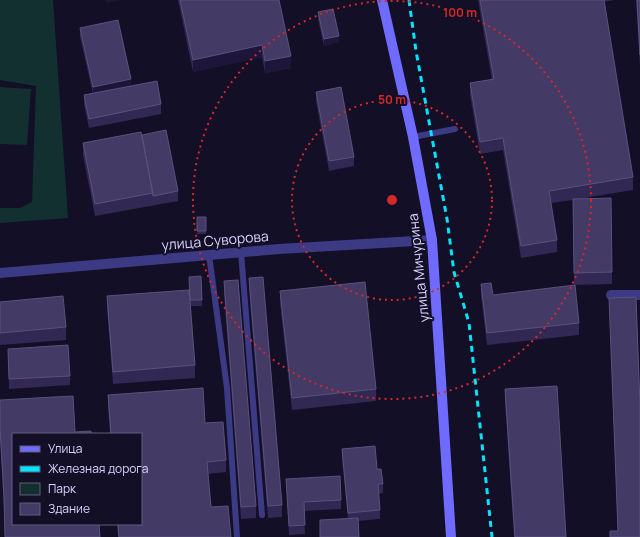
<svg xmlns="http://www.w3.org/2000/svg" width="640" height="537" viewBox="0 0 640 537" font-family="Manrope,sans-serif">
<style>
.green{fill:#12302f}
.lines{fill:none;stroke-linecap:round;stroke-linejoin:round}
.service{stroke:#3d3a85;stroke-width:6}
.minor{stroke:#3d3a85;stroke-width:10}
.tertiary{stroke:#3d3a85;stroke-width:10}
.secondary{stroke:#6f6bff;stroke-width:10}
.rail{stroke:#00e5ff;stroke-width:3;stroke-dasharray:6 5;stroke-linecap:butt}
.wall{fill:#312854}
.shaded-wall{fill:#1d163a}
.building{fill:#433a66;stroke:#5a527e}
.ring{fill:none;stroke:#d62828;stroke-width:2;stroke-dasharray:2 4}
.labels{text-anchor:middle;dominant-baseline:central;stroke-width:4;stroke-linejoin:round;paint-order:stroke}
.street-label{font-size:14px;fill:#d9d4ff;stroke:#130f26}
.centre{fill:#d62828;stroke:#130f26;stroke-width:2}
.ring-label{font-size:12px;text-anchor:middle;font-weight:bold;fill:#d62828;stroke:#130f26;stroke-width:4;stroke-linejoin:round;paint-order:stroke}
</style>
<rect width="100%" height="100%" fill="#130f26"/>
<path class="green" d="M0,0H53L68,218L0,223V208H20L32,202L36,86L0,80Z
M0,87L31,89L27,145L0,144Z"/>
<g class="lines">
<path class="service" d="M413,137L455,129
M241,252L262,515
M209,255L227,388L237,537"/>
<path class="minor" d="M611,295H640"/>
<path class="tertiary" d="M0,273L279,249L432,240"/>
<path class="secondary" d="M382,0L413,137L432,240L451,537"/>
<path class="rail" d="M409,0L416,51L447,219L454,272L469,323L492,537"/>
</g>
<path class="wall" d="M178,0H279L291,68L265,73L262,57L193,72Z
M478,0H614L604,2L633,177V190L578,199L612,272V284L574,285L573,200L551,203L557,240V252L521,258L503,150L480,154L470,95V83L492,80Z
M636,0H640V67Z
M318,12L339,42L324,46L318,19Z
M80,28L131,86L161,104V114L89,128L84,105V95L93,94L80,37Z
M316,92L354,157V166L329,171L316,101Z
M142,135L178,191V201L95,216L83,155V143Z
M197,217H206V234H197Z
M201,276L202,306H191L195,365V378L113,384L107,308V296L189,290Z
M249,278L282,505V517L268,518L249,290Z
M224,281L256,506V518L241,519L224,294Z
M481,284L493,295L579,323V335L487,345L481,296Z
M280,291L376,389V401L292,410L280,303Z
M609,298L640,537L618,531Z
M0,302L66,327V340L0,345Z
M8,349L70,376V385L9,389Z
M505,389L566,537H514L505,402Z
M108,395L205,423L226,460V472L208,474L211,507L231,537H118L117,524H141V434H110L108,407Z
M0,400L75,432L100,537H5L4,509L0,439Z
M342,449L377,469L383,484V493L378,494L380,510V519L358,521L359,537H320V520L348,519L342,459Z
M286,479L341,500V509L304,511L305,534L289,535Z"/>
<path class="shaded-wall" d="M106,0H121L106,3Z
M339,36V42L324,46V39Z
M262,45V57L193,72V60Z
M291,56V68L265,73V61Z
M131,79V88L93,96V87Z"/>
<path class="building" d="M180,0H279L291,56L265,61L262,45L193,60Z
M480,0H604L633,177L549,191L557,240L521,246L503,138L480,142L470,83L494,79Z
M637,0H640V55Z
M333,9L339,36L324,39L318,12Z
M118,20L131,79L93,87L80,28Z
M157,81L161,104L89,119L84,95Z
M341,87L354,157L329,161L316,92Z
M166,130L178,191L153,196L142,135Z
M141,132L153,193L95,204L83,143Z
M611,198L612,272L574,273L573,199Z
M197,217H206V231H197Z
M201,276L202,300H190L189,277Z
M263,277L282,505L268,506L249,278Z
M238,280L256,506L241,507L224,281Z
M365,282L376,389L292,398L280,291Z
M491,283L493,295L575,285L579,323L487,333L481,284Z
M189,290L195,365L113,372L107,296Z
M63,296L66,327L0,333V302Z
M636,297L640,405V537H610V531H618L609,298Z
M68,345L70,376L9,379L8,349Z
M557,386L566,537H515L505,389Z
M203,388L205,423L223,422L226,460L207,462L211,507L228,506L231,537H119L118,524H141V434H111L108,395Z
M73,396L75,432L91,431V434H13V524H99L100,537H5L4,497L0,427V400Z
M375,446L377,469H381L383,484H378L380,510L348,513L342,449Z
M340,476L341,500L304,502L305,525L289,526L286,479Z
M358,518L359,537H320V520Z"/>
<g class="ring">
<circle cx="392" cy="200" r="100"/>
<circle cx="392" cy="200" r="199"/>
</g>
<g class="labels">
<g class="street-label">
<text transform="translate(215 240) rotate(-5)">улица Суворова</text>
<text transform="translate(418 268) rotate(-96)">улица Мичурина</text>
</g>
</g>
<circle cx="392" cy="200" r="6" class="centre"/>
<g class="ring-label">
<text x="460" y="17">100 m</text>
<text x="392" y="104">50 m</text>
</g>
<rect x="12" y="433" width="130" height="92" fill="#130f26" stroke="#625e7d"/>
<rect x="20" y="446" width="20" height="6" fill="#6f6bff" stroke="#625e7d"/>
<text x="48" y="453" font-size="12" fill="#d9d4ff">Улица</text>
<rect x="20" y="466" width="20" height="6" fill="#00e5ff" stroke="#625e7d"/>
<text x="48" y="473" font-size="12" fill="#d9d4ff">Железная дорога</text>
<rect x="20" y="483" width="20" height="12" fill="#12302f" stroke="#625e7d"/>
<text x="48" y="493" font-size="12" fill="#d9d4ff">Парк</text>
<rect x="20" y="503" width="20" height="12" fill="#433a66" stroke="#625e7d"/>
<text x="48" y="513" font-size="12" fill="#d9d4ff">Здание</text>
</svg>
